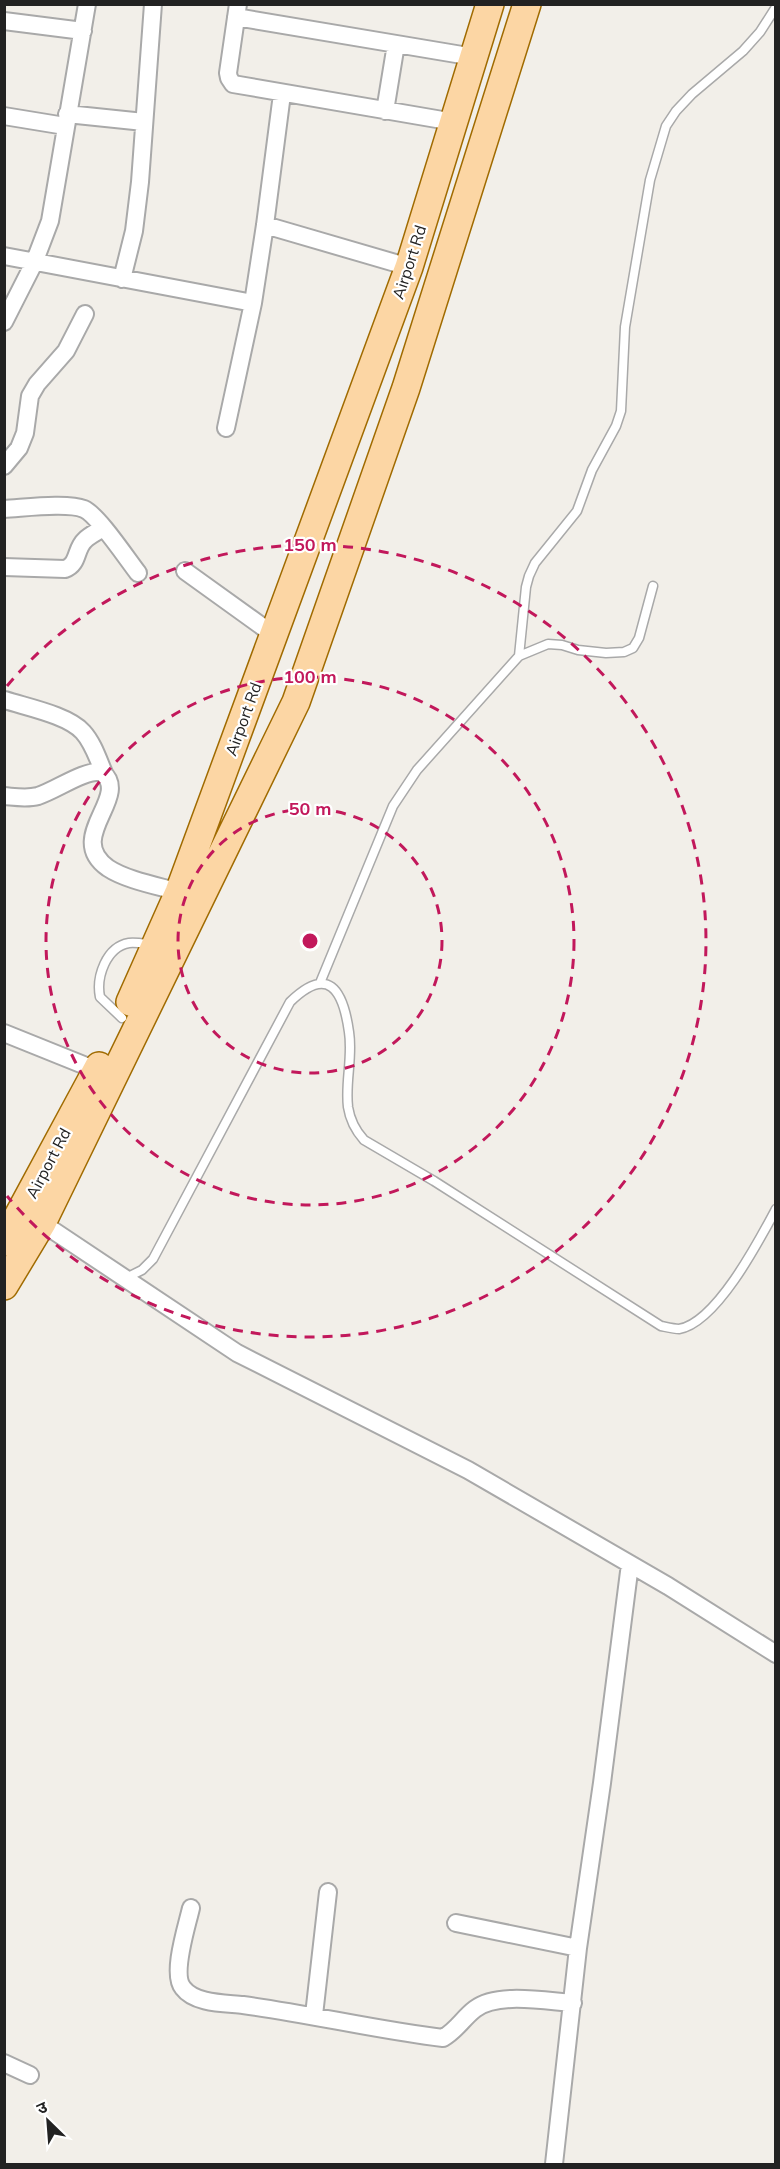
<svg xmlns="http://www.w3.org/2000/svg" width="780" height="2169" viewBox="0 0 780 2169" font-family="Mulish,'Noto Sans Devanagari',sans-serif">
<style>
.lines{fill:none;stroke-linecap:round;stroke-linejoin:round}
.lane-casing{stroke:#a9a9a9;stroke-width:11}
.street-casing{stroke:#a9a9a9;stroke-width:20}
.primary-casing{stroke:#a06b00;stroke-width:30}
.lane{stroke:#fff;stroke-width:8}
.street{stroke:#fff;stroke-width:16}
.primary{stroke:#fcd6a4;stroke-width:27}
.ring{fill:none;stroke:#c2185b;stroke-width:3;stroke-dasharray:10 8}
.labels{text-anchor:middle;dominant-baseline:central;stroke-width:4.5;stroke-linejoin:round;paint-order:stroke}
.street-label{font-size:16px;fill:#222;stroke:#fff}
.centre{fill:#c2185b;stroke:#fff;stroke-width:3}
.ring-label{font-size:18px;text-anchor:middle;font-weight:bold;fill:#c2185b;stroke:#fff;stroke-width:4.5;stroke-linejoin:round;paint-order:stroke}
</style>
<rect width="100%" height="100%" fill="#f2efe9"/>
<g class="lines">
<defs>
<path id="lane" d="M519,656L526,587L529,576L535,563L577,511L592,470L616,426L621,411L625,327L650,180L666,126L676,111L692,94L743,51L760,32L776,7
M320,983L393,806L417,770L519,656L548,644L562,645L578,650L606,653L624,652L633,648L639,638L653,586
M122,1018L100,997C96,977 106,947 129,943C136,942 145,944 153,945
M126,1278L142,1270L153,1259L290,1002C328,965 343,989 349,1032C353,1057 345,1082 348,1107C350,1120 355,1130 364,1140L434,1181L661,1326C666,1327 674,1329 679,1329C716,1323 759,1241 776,1209"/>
<path id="street" d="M238,4L228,73L229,78L233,84L454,122
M236,17L474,57
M4,21L83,31
M385,111L396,44
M67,114L144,122
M4,116L65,126
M265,225L409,267
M4,256L253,303
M122,279L134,231L140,182L153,4
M4,322L34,263L50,221L87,4
M226,428L253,303L265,225L282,94
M4,466L19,448L25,433L30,396L37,384L66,351L85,314
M4,509C24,508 67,502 84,509C98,515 127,559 138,573
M4,567L65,569C79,564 75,549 85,540C90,535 97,532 103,528
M185,571L274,635
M5,700C26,707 68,715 83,732C93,743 98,759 104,773
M4,796C16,797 27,799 38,796C57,790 83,770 102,772C132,797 64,837 108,868C126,880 158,886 179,892
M4,1033L96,1070
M42,1223L237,1353L468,1470L668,1586L776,1654
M191,1908C187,1926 171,1974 183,1988C195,2004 225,2003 243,2005C310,2014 376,2030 443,2038C457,2030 463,2018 475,2009C497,1992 545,2001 573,2003
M456,1923L578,1948
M314,2015L328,1892
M4,2063L30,2075
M554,2164L578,1948L602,1783L630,1564"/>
<path id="primary" d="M130,1002L179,892L409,267L490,4
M4,1242L99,1066
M4,1286L42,1223L296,702L406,388L527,4"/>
</defs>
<use href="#lane" class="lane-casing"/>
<use href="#street" class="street-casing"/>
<use href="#primary" class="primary-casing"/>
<use href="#lane" class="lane"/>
<use href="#street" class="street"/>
<use href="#primary" class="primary"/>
</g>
<g class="ring">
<circle cx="310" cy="941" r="132"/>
<circle cx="310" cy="941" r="264"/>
<path d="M7 686A396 396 0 1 1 7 1196"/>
</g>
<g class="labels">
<g class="street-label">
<text transform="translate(409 262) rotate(-72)">Airport Rd</text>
<text transform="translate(243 719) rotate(-70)">Airport Rd</text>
<text transform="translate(48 1163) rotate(-62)">Airport Rd</text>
</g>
</g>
<circle cx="310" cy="941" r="9" class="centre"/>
<g class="ring-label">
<text x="310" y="551">150 m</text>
<text x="310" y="683">100 m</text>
<text x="310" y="815">50 m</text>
</g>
<rect width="780" height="2169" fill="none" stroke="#222222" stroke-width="12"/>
<g transform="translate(48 2121) rotate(335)" stroke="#ffffff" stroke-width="4.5" paint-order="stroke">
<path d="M0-4.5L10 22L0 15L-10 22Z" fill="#222222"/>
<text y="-9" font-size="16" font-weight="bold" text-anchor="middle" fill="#222222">उ</text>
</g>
</svg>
